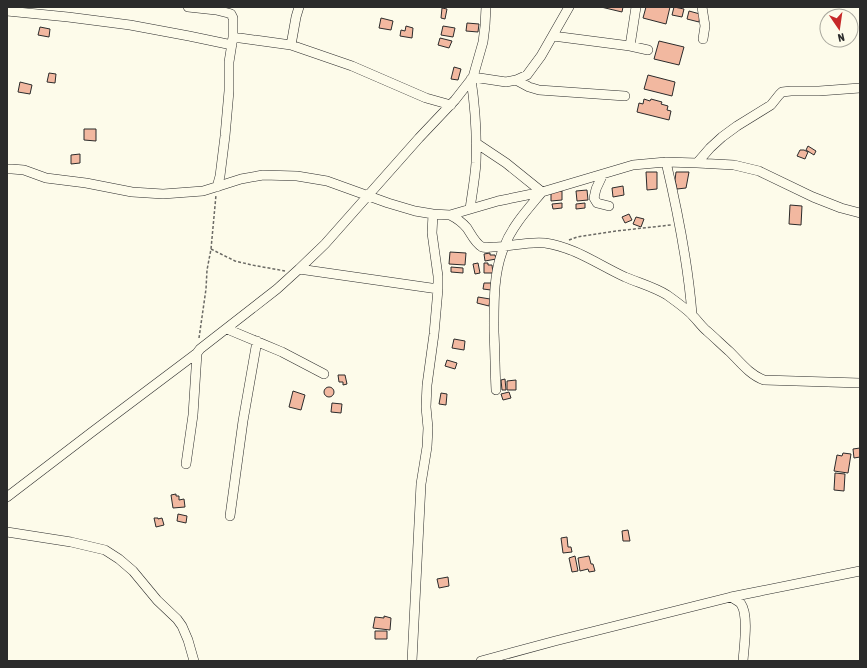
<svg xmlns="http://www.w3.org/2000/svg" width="867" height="668" viewBox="0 0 867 668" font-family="'Asap Condensed',sans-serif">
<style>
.building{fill:#f2b8a0;stroke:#2b2b2b}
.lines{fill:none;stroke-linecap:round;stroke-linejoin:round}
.minor-casing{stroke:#2b2b2b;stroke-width:10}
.path{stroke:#6a6964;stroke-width:1.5;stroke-dasharray:3 2;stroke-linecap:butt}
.minor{stroke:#fdfbea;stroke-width:9}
</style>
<rect width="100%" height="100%" fill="#fdfbea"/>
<path class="building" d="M601,7H623L622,12Z
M646,7H670L666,24L643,18Z
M674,7L684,9L682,17L672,15Z
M442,8L447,9L445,19L441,18Z
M689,11L700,14L699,22L687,19Z
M381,18L393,21L391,30L379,28Z
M467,23L479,24L478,32L466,31Z
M406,26L413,28L412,38L400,36L401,30L405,31Z
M443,26L455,28L453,37L441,35Z
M40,27L50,29L49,37L38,35Z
M440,38L452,41L449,48L438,45Z
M659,41L684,47L679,65L654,59Z
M454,67L461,69L458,80L451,79Z
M49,73L56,74L55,83L47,82Z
M648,75L675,82L672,96L644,89Z
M20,82L32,85L30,94L18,92Z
M644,99L650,101L651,99L662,102L661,104L668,106L667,110L671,111L669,120L637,112L639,103L643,104Z
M84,129H96V141L84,140Z
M808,146L816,151L814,155L806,150Z
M800,150H804L808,152L805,159L797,156Z
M80,154V163L71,164V155Z
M646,172H657V189L647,190Z
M676,172H689L686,188L677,189L675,180Z
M623,186L624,195L613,197L612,188Z
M587,190L588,200L577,201L576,191Z
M562,191V200L551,201V192Z
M562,203V208L553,209L552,204Z
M585,203V208L576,209V204Z
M790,205L802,206L801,225L789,224Z
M629,214L632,220L625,223L622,217Z
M636,217L644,219L641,227L633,224Z
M450,252L466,253L465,265L449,264Z
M490,253V255H495L496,259L485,261L484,254Z
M478,263L480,273L475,274L473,264Z
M484,263H488V265H492L493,273H484Z
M451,267L463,268V273L451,272Z
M484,283H491V290L483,289Z
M478,297L490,299L489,306L477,303Z
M454,339L465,341L464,350L452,348Z
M447,360L457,363L455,369L445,366Z
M338,375H345L347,384L343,385V382H339Z
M505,379L506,390H502L501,380Z
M516,380V390H507V381Z
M324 392a5 5 0 1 1 10 0a5 5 0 1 1-10 0Z
M293,391L305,395L301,410L289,407Z
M509,392L511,398L503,400L501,394Z
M441,393L447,394L446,405L439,404Z
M332,403L342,404L341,413L331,412Z
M860,448V457L854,458L853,449Z
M843,453L851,454L848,473L834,471L837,455L842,456Z
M835,473L845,474L844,491L834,490Z
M176,494V496H179V500L184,499L185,507L173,508L171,495Z
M178,514L187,516L186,523L177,521Z
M154,518H158V519L162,518L164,525L156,527Z
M628,530L630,541H623L622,531Z
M567,537L568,547H571L572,552L563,553L561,538Z
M575,556L578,571L572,572L569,558Z
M589,556L591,564H593L595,571L589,572L588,569L580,571L578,558Z
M448,577L449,586L439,588L437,579Z
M384,616L391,618L390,630L373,628L375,617L384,618Z
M375,631H387V639H375Z"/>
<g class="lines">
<defs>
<path id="minor" d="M188,7L216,10L228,13L231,14L233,18V37L229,62V91L225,136L220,176L217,187
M702,7L705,26L703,39
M7,11L68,17L130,25L189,36L232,45
M553,36L630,46L648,50
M233,37L291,45L352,66L426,98L451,105
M291,45L296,17L299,7
M630,46L636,7
M473,77L506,82L516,80L527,75L541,56L569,7
M516,80L529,87L539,90L625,96
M476,143L506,163L542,192C528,209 512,226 504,247C493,273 494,304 494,332C495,351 495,371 496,390
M666,162C678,213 688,263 692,314
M697,163L710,148L722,137L737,126L771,105L779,95L782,92L791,91H819L860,88
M7,169H12L24,170L46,178L86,183L132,192L163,194L203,191L219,186L241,179L263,175L297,176L327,181L388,203L415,211L433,214L450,215L498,201L542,192L633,165L666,162L697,163L734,165L759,171L813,197L841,208L860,213
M603,174L596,189L594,198L597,203L609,206
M470,209C472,194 475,178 476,163C477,136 475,106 471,79
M450,215C456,218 462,222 467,228C471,234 475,243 482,247C485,248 490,247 493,247C510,247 528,241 545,243C574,247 599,265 625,277C639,283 654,287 667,295C674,300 688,310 693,316C698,321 702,327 707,331C715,338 722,345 730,352C740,362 750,375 764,380L860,383
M299,269L438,289
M227,329L282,352L324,374
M186,464L193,415L197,353
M7,497L92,432L197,353L200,349L277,289L299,269L325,244L419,138L455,100L473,77L483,42L485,26L486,7
M230,516L243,421L257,341
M7,532L71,542L105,550L119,559L133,571L157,600L177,619L182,626L188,640L194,661
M731,597C734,599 739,601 741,604C749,615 744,647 743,661
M412,661L421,484L427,447L428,428L426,407L427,385L434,334L438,289V276L432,233L433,214
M481,661L555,641L731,597L860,571"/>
</defs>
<use href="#minor" class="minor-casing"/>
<path class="path" d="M569,240L577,237L616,231L671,225
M211,249L235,261L252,265L285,271
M199,338L206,289L207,270L211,249L216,195"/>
<use href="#minor" class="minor"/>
</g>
<rect width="867" height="668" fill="none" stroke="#2b2b2b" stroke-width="16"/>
<g transform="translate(839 28) rotate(167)"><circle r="19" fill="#fdfbea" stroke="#a9a89e"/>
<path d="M0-3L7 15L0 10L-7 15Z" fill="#c62828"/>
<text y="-6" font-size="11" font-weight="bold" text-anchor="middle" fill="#2b2b2b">N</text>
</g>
</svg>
